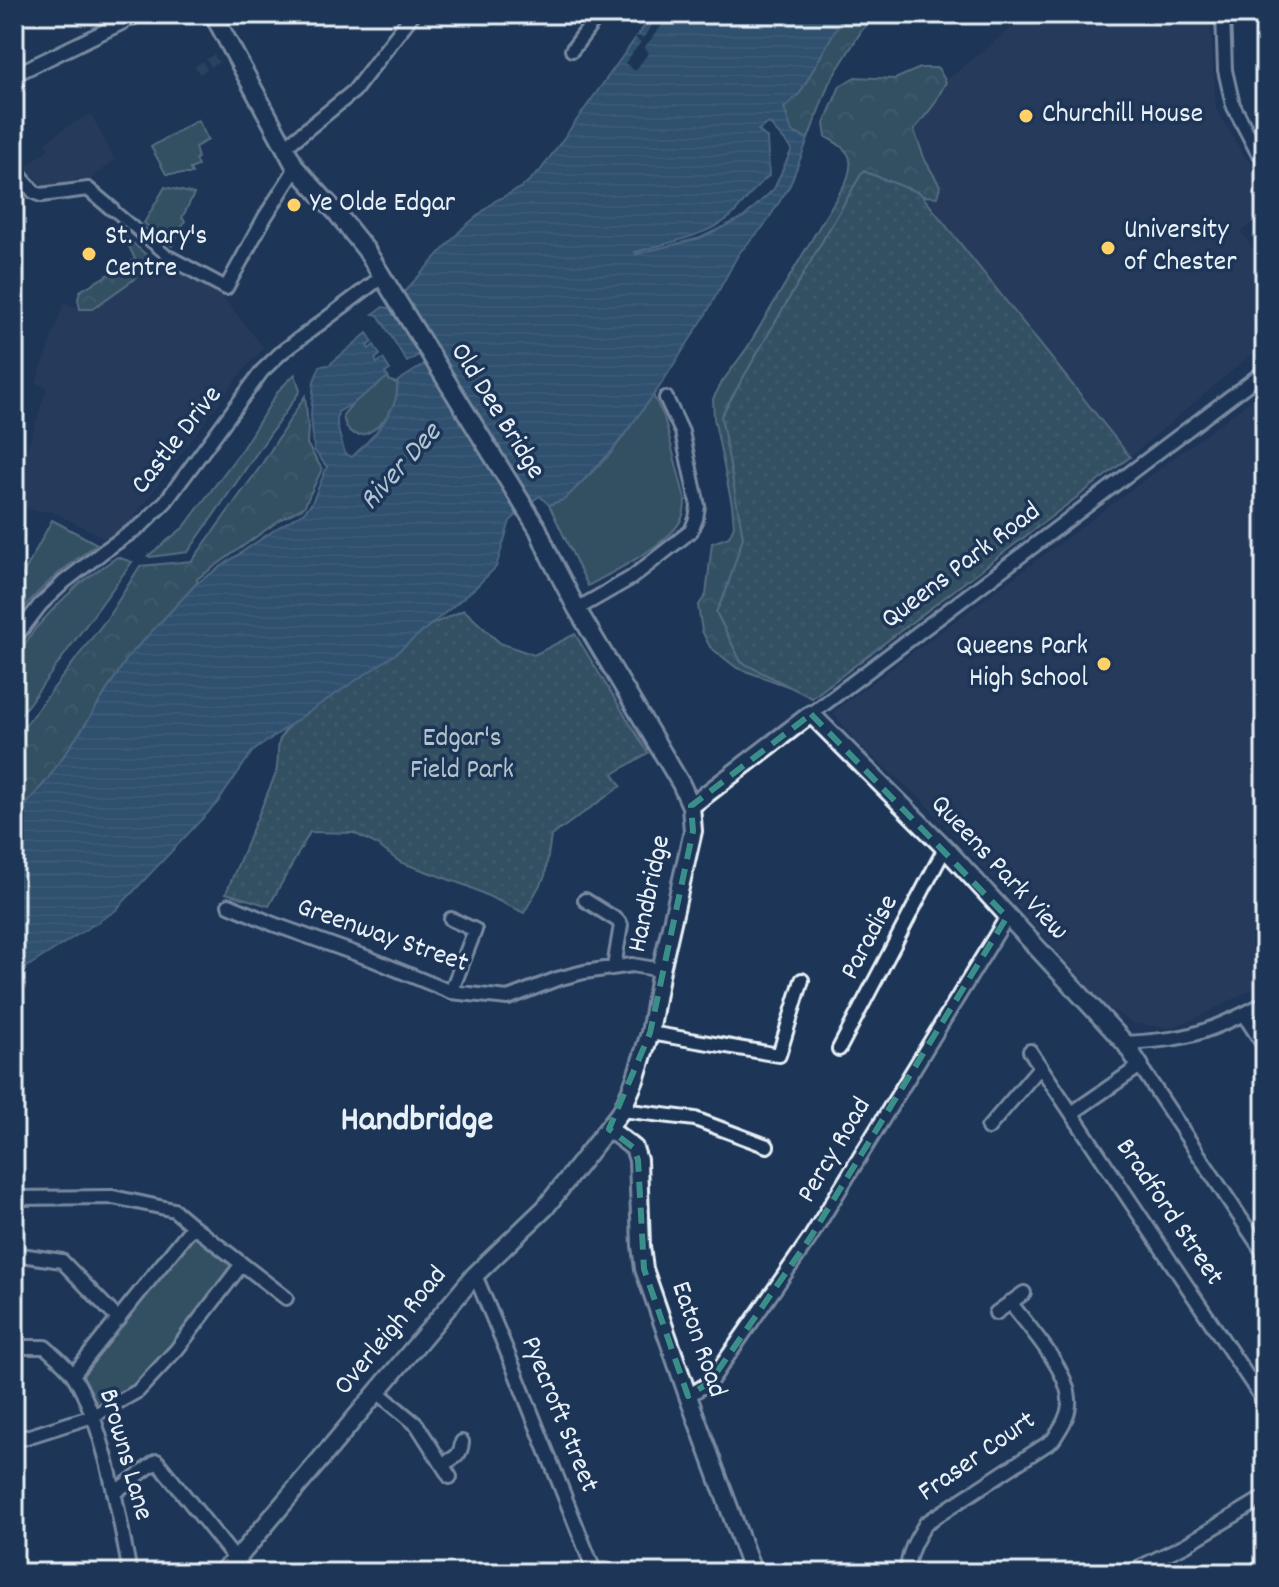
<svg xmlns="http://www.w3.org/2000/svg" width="1279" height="1587" viewBox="0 0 1279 1587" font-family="Dekko,sans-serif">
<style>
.built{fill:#33425f}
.grass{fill:#507171;stroke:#9cb1b4;stroke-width:2}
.forest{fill:url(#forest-crowns);stroke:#9cb1b4;stroke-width:2}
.park{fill:url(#park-dots);stroke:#9cb1b4;stroke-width:2}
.water{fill:url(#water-rules);stroke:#86a4b6;stroke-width:2;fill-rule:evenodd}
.pier{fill:#1d3557}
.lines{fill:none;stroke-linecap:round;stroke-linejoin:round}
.pedestrian-tunnel{stroke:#3b516f;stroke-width:9;stroke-dasharray:9 4.5;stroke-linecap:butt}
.pedestrian-casing{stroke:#e8f1f8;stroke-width:15}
.minor-casing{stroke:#e8f1f8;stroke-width:18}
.tertiary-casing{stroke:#e8f1f8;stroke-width:22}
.pedestrian{stroke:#1d3557;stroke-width:9}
.minor{stroke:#1d3557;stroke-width:12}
.tertiary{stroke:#1d3557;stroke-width:16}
.marked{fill:none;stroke:#3a8f8a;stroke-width:6;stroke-dasharray:16 10;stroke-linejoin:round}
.poi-dot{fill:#ffd166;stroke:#1d3557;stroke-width:3}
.labels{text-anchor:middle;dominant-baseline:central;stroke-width:7;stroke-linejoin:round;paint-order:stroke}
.poi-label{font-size:28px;fill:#e8f1f8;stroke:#1d3557;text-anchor:start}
.street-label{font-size:28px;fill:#e8f1f8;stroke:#1d3557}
.park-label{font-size:28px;fill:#b3c4c9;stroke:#1d3557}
.water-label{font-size:30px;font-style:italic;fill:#afc4d2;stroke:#1d3557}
.district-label{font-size:36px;font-weight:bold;fill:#e8f1f8;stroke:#1d3557}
</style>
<defs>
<pattern id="forest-crowns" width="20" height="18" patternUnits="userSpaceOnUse" patternTransform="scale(2)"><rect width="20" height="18" fill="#507171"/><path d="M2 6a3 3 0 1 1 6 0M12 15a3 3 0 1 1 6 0" fill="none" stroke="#698686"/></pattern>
<pattern id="park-dots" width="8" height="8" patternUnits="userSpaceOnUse" patternTransform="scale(2)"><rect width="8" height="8" fill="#507171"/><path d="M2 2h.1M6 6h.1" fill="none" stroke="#698686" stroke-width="1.8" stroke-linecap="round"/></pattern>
<pattern id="water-rules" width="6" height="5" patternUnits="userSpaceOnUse" patternTransform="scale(2)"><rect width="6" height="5" fill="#45718a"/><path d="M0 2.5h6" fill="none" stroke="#60869b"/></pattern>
</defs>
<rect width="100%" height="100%" fill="#1d3557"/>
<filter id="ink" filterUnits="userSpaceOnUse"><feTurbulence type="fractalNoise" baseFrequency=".0125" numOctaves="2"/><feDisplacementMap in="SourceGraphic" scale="16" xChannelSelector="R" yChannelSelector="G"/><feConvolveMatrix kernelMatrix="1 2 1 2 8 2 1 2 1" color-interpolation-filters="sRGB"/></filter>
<g filter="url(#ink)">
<path class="built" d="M1029,14H1210L1216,109L1245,157L1265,176V213L1241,232L1265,264V343L1130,457L920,193L899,118Z
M91,114L115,160L89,181L81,178L58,185H42L26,167L49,148L45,142L73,123Z
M152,260L218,291L264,348L238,377L129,524L107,539L52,512L33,510L14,504V490L47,387L36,383L64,302L80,309H93L133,280Z
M1265,390V544L1252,554L1265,567V983L1192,1020L1169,1028L1133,1023L1101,1003L1079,975L920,798L855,741L833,712Z"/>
<path class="grass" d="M198,120L208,140L195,147L198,158L195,159L198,166L190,169L192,174H166L151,147Z
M165,187L194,194L182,218L185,221L172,246L144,223Z
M295,374L300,391L188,552L150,557L148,556L184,527L240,452L279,390Z
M388,377L390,381L397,383C401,419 349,460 343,415L352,404Z
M653,395L664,417L685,499C685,506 685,512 682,518C671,544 612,572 588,586L549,505L565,499L611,453Z
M52,520L97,544C66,567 36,589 14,621V591Z
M117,557L132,562L14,724V659L35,629L55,607L80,583Z
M194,1236L232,1264L173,1343L132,1387L96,1407L81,1376Z"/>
<path class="forest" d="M844,14H877L862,30L829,83L808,139L792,132L784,108L800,93Z
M920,68H938L946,82L933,106L914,130L925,160L940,186L937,197L922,196L790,687L737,668L710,647L702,631L698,606L706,595L712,543L729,537L734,526L732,505L714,418L713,399L722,382L747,348L846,182C856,157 849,149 826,137L824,124L840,86L855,77L895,79Z
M123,234L152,260L133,280L92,309H80L78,299L80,291L135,259Z
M305,396L308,426L307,444L322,469L304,507L281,519L197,579V583L128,657L85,725L47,780L14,819V740L108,617L140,566L192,561L260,467Z"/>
<path class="park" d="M863,171L920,193L1130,457L812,698L741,662L716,612L726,591L743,537L721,416Z
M464,610L500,643L534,655L575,634L648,753L613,774L621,786L551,836L545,876L524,913L467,886L400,862L376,844L354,833L310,832L269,906L226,893L276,773C281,749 272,743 291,724L428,626Z"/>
<path class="water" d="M653,14H844L800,93L784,108L792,132L808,139L790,185L764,226L739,253L705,316L658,389L611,452L565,499L549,505L540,496L535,499L510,521L496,567L475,588L394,655L301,717L252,752L218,802L115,911L14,975V819L47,780L85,725L128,657L197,583L277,528L304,512L312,503L327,467L314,450L311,414L314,381L320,366L329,365L367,333L373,342L367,346L369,349L374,345L380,355L375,359L377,363L383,359L390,370L385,373L388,377L352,404L338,412C334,426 342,438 344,453L352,457C368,442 388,422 395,401C398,395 397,387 398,381L428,362L440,353L403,293L463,228L495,201L522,187L540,171ZM769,123L792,149L774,189L744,217L700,238L636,254L635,252C664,244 706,236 730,217C744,205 753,187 769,176L767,138L758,130Z
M383,307L393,309L422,353L407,362L378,315L373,314Z"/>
<path class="pier" d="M648,20L654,23L656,21L662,25L644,48L649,52L635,71L625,63L641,42L635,38L637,36L643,38L652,26L647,22Z"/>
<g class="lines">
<path class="pedestrian-tunnel" d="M197,70L219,57"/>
<defs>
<path id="pedestrian" d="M112,209L170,258"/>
<path id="minor" d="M1223,14L1225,70L1233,105L1257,151L1265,158
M572,50L599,14
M14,75L140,14
M284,148L354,91L413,14
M14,169L34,192L41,195L88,189L112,209
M170,258L226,288L265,217L296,168
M577,609L631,578L691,531L696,519L698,506L682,432L666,398
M14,639L40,605L64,582L104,551L143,524L166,501L262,371L282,352L383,276
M811,714L1265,371
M585,900L617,920L621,925L614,967
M229,905L273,924L371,959L451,992L508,998L557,979L584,972L632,965L661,970
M451,992L475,930L451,919
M1244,1015L1265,1047
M650,1033L779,1055L802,980
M1125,1043C1141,1042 1159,1041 1176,1038C1205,1034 1239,1017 1265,1003
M839,1049L945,848
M1030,1051L1265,1403
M622,1110L695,1119L767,1146
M1072,1113L1140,1066L1265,1255
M988,1128L1040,1067
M14,1198L113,1197L174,1210L193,1226
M14,1254L62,1261L119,1320
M475,1275L508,1354L595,1573
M996,1313L1024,1293
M14,1347H45C55,1356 68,1366 75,1378C106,1431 118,1512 130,1573
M73,1375L193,1226L286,1298
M376,1391L417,1425L450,1477
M688,1396L710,1382L810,1238L1007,917
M14,1441L93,1416L138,1391L177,1349L242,1264
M443,1464C454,1458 461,1456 462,1442
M114,1493L157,1461L236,1560L245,1573
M346,1573L347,1572
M907,1573C907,1554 916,1539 926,1523L1053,1440C1060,1429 1068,1418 1069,1405C1072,1373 1029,1328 1010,1302
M1128,1573L1185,1545L1265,1497"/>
<path id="tertiary" d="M213,14L296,168L335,211L366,250L538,529L549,555L577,609L681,784L691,806L693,831L661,970L650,1033L635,1080L622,1110L545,1208L475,1275L236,1560L220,1573
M691,806L811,714L945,848L1125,1043L1140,1066
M609,1129L634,1148L638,1160L641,1246L644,1269L688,1396L753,1573"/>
</defs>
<use href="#pedestrian" class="pedestrian-casing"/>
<use href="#minor" class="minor-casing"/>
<use href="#tertiary" class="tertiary-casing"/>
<use href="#pedestrian" class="pedestrian"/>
<use href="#minor" class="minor"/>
<use href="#tertiary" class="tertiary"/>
</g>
</g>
<path d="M0 0H1279V1587H0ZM811,714L1007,917L810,1238L710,1382L688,1396L644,1269L638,1160L634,1148L609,1129L650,1033L693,831L691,806Z" fill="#1d3557" fill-opacity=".55" fill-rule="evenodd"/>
<path class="marked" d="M811,714L1007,917L810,1238L710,1382L688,1396L644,1269L638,1160L634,1148L609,1129L650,1033L693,831L691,806Z"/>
<g class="poi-dot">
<circle cx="1026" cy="116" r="8"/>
<circle cx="294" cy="205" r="8"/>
<circle cx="1108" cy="248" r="8"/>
<circle cx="89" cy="254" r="8"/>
<circle cx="1104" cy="664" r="8"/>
</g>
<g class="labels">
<g class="poi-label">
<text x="1042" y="116">Churchill House</text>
<text x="310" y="205">Ye Olde Edgar</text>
<text x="1124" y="232">University<tspan x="1124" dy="32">of Chester</tspan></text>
<text x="105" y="238">St. Mary's<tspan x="105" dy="32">Centre</tspan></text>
<text x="1088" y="648" text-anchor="end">Queens Park<tspan x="1088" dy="32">High School</tspan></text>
</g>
<g class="street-label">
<text transform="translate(496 412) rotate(58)">Old Dee Bridge</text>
<text transform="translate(178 441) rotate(-52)">Castle Drive</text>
<text transform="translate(962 567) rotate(-37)">Queens Park Road</text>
<text transform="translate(998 869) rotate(47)">Queens Park View</text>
<text transform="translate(651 894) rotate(-78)">Handbridge</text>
<text transform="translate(382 937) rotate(19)">Greenway Street</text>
<text transform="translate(871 938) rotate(-62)">Paradise</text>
<text transform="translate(836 1151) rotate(-59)">Percy Road</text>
<text transform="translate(1168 1213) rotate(56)">Bradford Street</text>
<text transform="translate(392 1332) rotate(-50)">Overleigh Road</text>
<text transform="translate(697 1340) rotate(71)">Eaton Road</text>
<text transform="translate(558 1415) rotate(68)">Pyecroft Street</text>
<text transform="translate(124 1455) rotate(74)">Browns Lane</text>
<text transform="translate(978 1458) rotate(-35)">Fraser Court</text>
</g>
<g class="park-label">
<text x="462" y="740">Edgar's<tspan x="462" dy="32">Field Park</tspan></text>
</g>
<g class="water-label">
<text transform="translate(402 468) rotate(-48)">River Dee</text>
</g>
<g class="district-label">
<text x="417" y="1122">Handbridge</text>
</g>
</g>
<rect width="1279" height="1587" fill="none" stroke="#1d3557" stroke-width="48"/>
<rect x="24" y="24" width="1231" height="1539" fill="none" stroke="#e8f1f8" stroke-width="3" filter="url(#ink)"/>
</svg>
